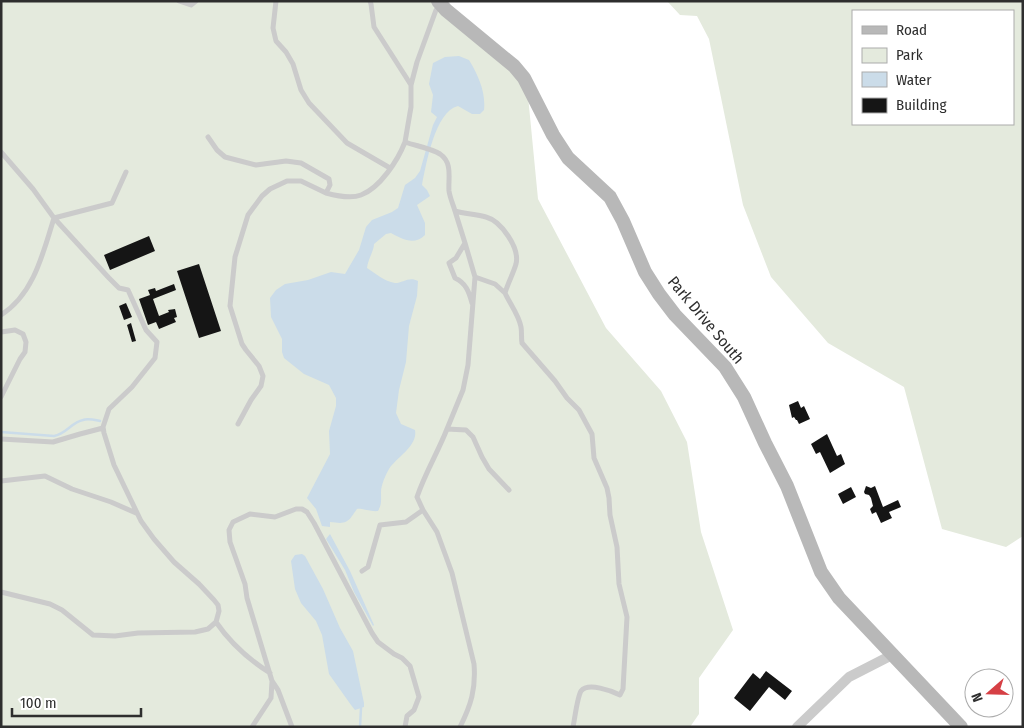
<svg xmlns="http://www.w3.org/2000/svg" width="1024" height="728" viewBox="0 0 1024 728" font-family="'Fira Sans Condensed',sans-serif">
<style>
.green{fill:#e4eadd;fill-rule:evenodd}
.water{fill:#cbdce9}
.lines{fill:none;stroke-linecap:round;stroke-linejoin:round}
.stream{stroke:#cbdce9;stroke-width:2.5}
.building{fill:#151515}
.lane{stroke:#cbcbcb;stroke-width:5}
.street{stroke:#cbcbcb;stroke-width:10}
.secondary{stroke:#b8b8b8;stroke-width:14}
.labels{text-anchor:middle;dominant-baseline:central;stroke-width:5;stroke-linejoin:round;paint-order:stroke}
.street-label{font-size:16px;fill:#2e2e2e;stroke:#fff}
</style>
<rect width="100%" height="100%" fill="#fff"/>
<path class="green" d="M1,1H432L510,67L528,96L538,199L606,328L661,391L687,442L701,532L733,630L699,678V714L690,727H1Z
M667,1H1023V536L1006,547L942,529L904,387L828,343L771,277L743,205L709,39L697,16L680,15ZM853,11H1013V124H853Z"/>
<path class="water" d="M459,56L469,60C478,75 486,92 484,110L480,114H472L458,106C435,111 426,165 422,185L427,190L430,196L417,205L425,223V235C414,246 402,239 391,233L386,234L374,244C374,251 368,259 367,268C376,274 384,281 395,283C403,283 409,276 418,281L417,296L409,326L406,362L399,390L396,413L401,424L415,430C418,446 397,457 389,469C386,474 381,485 381,492C381,500 382,504 378,511C372,512 360,508 357,509C356,510 353,515 352,516C346,525 340,523 330,522V527L322,526L316,509L307,498L330,454L329,431L336,406V398L329,385L304,374L284,358L282,352V339L271,317L270,298L276,290L285,284L308,280L331,272L345,274L359,250L366,227L372,220L392,212L398,208L405,185L415,178L420,171L433,125L437,117L431,112L433,95L429,84L433,63L445,57Z
M330,534L350,571L374,625L373,626L354,592L345,570L326,539Z
M302,554L305,556L323,589L340,628L353,651L364,703V707L355,710L351,705L329,674L322,635L316,621L301,603L295,589L291,561L295,555Z"/>
<g class="lines">
<path class="stream" d="M1,432L54,436C66,434 72,422 83,420C88,418 95,420 100,421
M360,727L361,708"/>
</g>
<path class="building" d="M149,236L155,251L110,270L104,255Z
M199,264L221,331L199,338L177,271Z
M174,284L176,290L153,299L159,316L169,312L168,310L175,309L177,317L174,318L176,322L159,329L156,322L148,325L139,299L150,295L148,290L155,288L156,291Z
M126,303L132,317L124,320L119,306Z
M131,323L136,341L132,342L127,325Z
M798,401L801,408L804,406L810,419L799,424L797,420H796L794,417L792,418L789,405Z
M827,434L837,456L841,454L845,464L830,473L820,452L816,454L811,444Z
M866,486L871,488L875,486L883,507L898,500L901,507L889,512L892,518L881,523L876,512L872,514L870,509L873,506L871,498L869,495L865,494L864,492Z
M851,487L856,497L843,504L838,494Z
M766,671L792,691L785,700L769,687L750,711L734,698L753,673L760,679Z"/>
<g class="lines">
<path class="lane" d="M179,1L191,5L196,1
M276,1L273,28L276,41L286,52L293,64L301,90L309,103L347,143L390,168
M370,1L371,4L374,27L411,85
M208,137L217,150L225,157L256,165L286,161L301,163L329,179L330,185L326,193C337,196 351,199 361,195C380,188 398,160 405,142C416,146 430,148 440,154C453,163 448,178 449,191C450,198 453,204 455,211C465,214 476,214 486,217C501,221 520,248 516,264C513,274 508,283 505,293C510,304 519,315 521,327C522,333 521,337 522,343L555,381L567,398L579,410L592,434L594,458L607,488L609,498L610,515L617,547L619,584L627,617L623,689L620,695C612,691 588,682 581,691C577,698 575,718 573,727
M405,142L411,107V85L417,62L436,10
M1,152L33,189L54,218L112,203L126,172
M455,211L465,243L456,258L449,263L455,278C466,283 469,292 472,303
M54,218L109,278L119,288L128,290L146,330L157,342L155,358L132,387L109,409L103,427L104,433L114,465L141,521L154,539L174,562L199,584L214,600L218,605L219,611L216,622C231,644 248,659 270,673
M465,243L475,277
M1,315C34,294 43,253 54,218
M1,332L15,330L23,334L26,342L25,352L20,359L1,397
M238,424L251,400L261,386L263,376L259,366L246,350L242,344L230,306L235,257L248,215L262,196L270,189L287,181H301L326,193
M447,429L463,390L468,365L475,277L495,284L505,293
M1,439L53,442L80,434L103,428
M1,481L45,476L72,489L111,502L136,513
M423,510L417,497C425,473 438,452 447,429L466,430L473,437L482,457L489,469L509,490
M362,571L368,567L380,525L406,522L423,510L437,532L452,573L474,664C476,689 471,705 460,727
M1,592L50,604L62,610L93,635L115,636L138,633L195,632L208,629L216,622
M252,727L271,698L272,681
M292,727L278,690L272,681L247,598L245,584L230,542L229,530L233,522L250,514L275,517L296,509H302L307,512L314,523L372,633L378,642L394,654L402,658L410,666L419,697L414,710L407,716L405,727"/>
<path class="street" d="M797,727L849,677L892,655"/>
<path class="secondary" d="M438,1L446,10L514,66L524,78L553,135L568,158L610,197L623,221L645,272L659,294L675,315L725,367L744,397L765,443L787,486L821,572L839,598L961,727"/>
</g>
<g class="labels">
<g class="street-label">
<text transform="translate(706 320) rotate(50)">Park Drive South</text>
</g>
</g>
<rect width="1024" height="728" fill="none" stroke="#2e2e2e" stroke-width="5"/>
<rect x="852" y="10" width="162" height="115" fill="#ffffff" stroke="#ababab"/>
<rect x="862" y="26" width="25" height="8" fill="#b8b8b8" stroke="#ababab"/>
<text x="896" y="35" font-size="15" fill="#2e2e2e">Road</text>
<rect x="862" y="48" width="25" height="15" fill="#e4eadd" stroke="#ababab"/>
<text x="896" y="60" font-size="15" fill="#2e2e2e">Park</text>
<rect x="862" y="72" width="25" height="15" fill="#cbdce9" stroke="#ababab"/>
<text x="896" y="85" font-size="15" fill="#2e2e2e">Water</text>
<rect x="862" y="98" width="25" height="15" fill="#151515" stroke="#ababab"/>
<text x="896" y="110" font-size="15" fill="#2e2e2e">Building</text>
<g transform="translate(989 693) rotate(250)"><circle r="24" fill="#ffffff" stroke="#ababab"/>
<path d="M0-4L9 19L0 12L-9 19Z" fill="#d64045"/>
<text y="-8" font-size="14" font-weight="bold" text-anchor="middle" fill="#2e2e2e">N</text>
</g>
<path d="M12 708v8h129v-8" fill="none" stroke="#2e2e2e" stroke-width="2.5"/>
<text x="20" y="708" font-size="15" fill="#2e2e2e" stroke="#ffffff" stroke-width="4" paint-order="stroke">100 m</text>
</svg>
